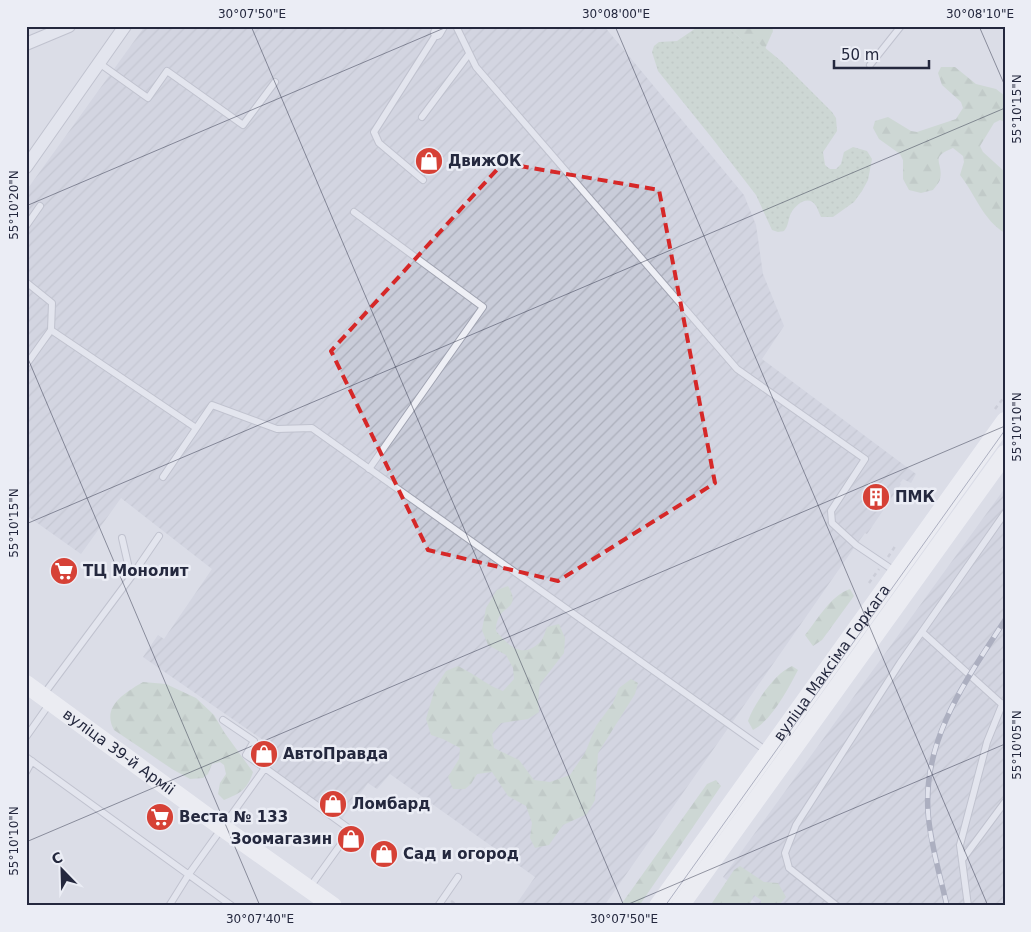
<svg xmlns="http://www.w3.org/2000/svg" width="1031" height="932" viewBox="0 0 1031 932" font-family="'DejaVu Sans',sans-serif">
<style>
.industrial{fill:url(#industrial-furrows)}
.grass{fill:url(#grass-dots)}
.forest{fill:url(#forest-firs)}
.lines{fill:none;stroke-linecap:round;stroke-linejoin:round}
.lane-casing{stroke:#a0a3b1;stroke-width:8}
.street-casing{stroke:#a0a3b1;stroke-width:14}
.path{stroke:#b9bbc5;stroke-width:2.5;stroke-dasharray:4 4;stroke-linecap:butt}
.lane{stroke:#eeeff5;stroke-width:6}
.street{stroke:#eeeff5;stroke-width:12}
.secondary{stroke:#fff;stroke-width:18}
.tram{stroke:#747991;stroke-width:1}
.rail-casing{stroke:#747991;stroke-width:5.5}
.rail{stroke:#ebedf5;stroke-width:4;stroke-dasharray:11;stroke-linecap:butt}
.marked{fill:none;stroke:#d62828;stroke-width:4;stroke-dasharray:10 6;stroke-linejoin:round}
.ticks{fill:none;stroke:#24283e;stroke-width:1;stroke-opacity:0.45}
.labels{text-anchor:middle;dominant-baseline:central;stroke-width:5;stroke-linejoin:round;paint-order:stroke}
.poi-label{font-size:15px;font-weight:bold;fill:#24283e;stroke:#ebedf5;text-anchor:start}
.street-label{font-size:15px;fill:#24283e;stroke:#ebedf5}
.neatline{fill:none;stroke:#24283e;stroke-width:2}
.ticks-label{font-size:12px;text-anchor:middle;fill:#24283e}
</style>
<defs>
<pattern id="industrial-furrows" width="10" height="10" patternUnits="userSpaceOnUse" patternTransform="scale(1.25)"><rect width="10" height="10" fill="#c9ccd9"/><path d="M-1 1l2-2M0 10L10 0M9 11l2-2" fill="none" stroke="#acafbb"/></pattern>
<pattern id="grass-dots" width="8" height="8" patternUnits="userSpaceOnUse" patternTransform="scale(1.25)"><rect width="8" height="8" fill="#bdd1bc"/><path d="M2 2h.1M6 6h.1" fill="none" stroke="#a2b3a3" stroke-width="1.8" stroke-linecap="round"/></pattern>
<pattern id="forest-firs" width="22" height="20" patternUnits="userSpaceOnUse" patternTransform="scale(1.25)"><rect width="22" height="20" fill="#bdd1bc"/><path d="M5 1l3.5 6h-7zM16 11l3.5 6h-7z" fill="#a2b3a3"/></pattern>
</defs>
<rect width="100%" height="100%" fill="#dbdde7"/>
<path class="industrial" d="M145,26H604L744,195L756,225L763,274L784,326L762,359L916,474L911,483L903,479L900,483L901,484L867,534L865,533L856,545L604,906H515L535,877L390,774L377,789L368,783L342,819L253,756L263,740L143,657L158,635L164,639L212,569L121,498L81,554L26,515V191Z
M1005,488V906H760L723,877Z"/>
<path class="grass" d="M699,26H727L743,41H757L781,61L832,112L836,118L837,131L823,152L825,165L830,169H836L841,164L844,152L853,147L867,151L872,159L868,180L862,191L854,202L833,217H821C819,213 818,209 816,206C809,194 796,204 791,213C788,219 789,225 784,231L778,232L772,230L756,195L712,138L658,71L652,52L654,46L659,42L677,41Z"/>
<path class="forest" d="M727,26H772L773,31L765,49L757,41H743Z
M941,67H955L976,84L996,89L1005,96V122L1000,120L994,123L980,146L983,152L1005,172V233C983,220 975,194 960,175L964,162L963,156L953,148C928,158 944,162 940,179C940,182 935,187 933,190L921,193L909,190L903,179V160L900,154L879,139L873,128L875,121L888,117L911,131L917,132L956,119L963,108L961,102L942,85L938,73Z
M508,586C522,609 501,605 497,622C496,625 496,628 496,631C507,644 521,659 538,644C543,641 545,632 547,627L559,624L565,638L564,653L540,684L538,700L539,712L528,719L501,723L492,734L494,748L519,760L534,780L550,782L570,775L585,753L596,726L613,703L619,688L631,679L638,683L635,694L598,753L595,800L587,814L563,825L549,845L535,848L530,838L532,823L526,806L508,796L492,772L477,774L471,784L465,789H453L448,777L459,759L460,748L443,739L431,735L426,719L435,688L446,671L458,666C475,674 486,685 503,691L514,679L513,668L506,655L488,645L482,630L486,608L497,590Z
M850,589L854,596L822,640L813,646L805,635C818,619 830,596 850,589Z
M792,666L798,670C788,689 772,720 753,730L748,721C754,704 775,673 792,666Z
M143,682L166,684L196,698L214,715L224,732L253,772C247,790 241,793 224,800L218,794L220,783L226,774L224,765L220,762L212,764L208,774L203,778L190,779L172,769L114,730C101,706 125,693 143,682Z
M716,780L721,786L639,906H620L707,784Z
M740,866L764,882L778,883L786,897L778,906H761V900L754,895L749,906H710L734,870Z"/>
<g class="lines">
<defs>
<path id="lane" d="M456,26L476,67L737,369L865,459L831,511L832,523L856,545L896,572
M99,63L148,98L167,71L243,125L275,82
M870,65L901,26
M422,117L469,54
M423,180L379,143L374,132L437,33
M354,212L483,307L369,469
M26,226L40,206
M26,282L52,303L51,330
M26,365L51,330L196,428
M163,477L212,405L277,429L312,428L768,752
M131,577L159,536
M922,632L1004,706
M44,694L131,577L122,538
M26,737L50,703
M26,757L232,906
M265,768L351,830L310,887
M26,772L32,761
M962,860L1005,802
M169,906L189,874L265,768L246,755L254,741L223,720
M438,906L458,877
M837,906L789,868L785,853L796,825L900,663L1005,513
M968,906L960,845L987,742L1002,705L1005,702"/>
<path id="street" d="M437,33L441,26
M26,44L69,26
M26,167L125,26"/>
</defs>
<use href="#lane" class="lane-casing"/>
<use href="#street" class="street-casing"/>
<path class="path" d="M995,409L1005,396
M888,557L896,545
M869,583L879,569
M451,901L458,906"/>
<use href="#lane" class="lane"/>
<use href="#street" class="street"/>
<g class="secondary">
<path id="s1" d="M26,684L223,828L333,906"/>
<path id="s2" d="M658,906L1005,421"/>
<path d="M680,906L1005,454"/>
</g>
<path class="tram" d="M665,906L1005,430"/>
<defs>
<path id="rail" d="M947,906C940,875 930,843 928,812C923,738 967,679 1005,620"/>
</defs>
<use href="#rail" class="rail-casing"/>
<use href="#rail" class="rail"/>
</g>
<path d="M0 0H1031V932H0ZM503,163L659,190L715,483L558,581L428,550L331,351Z" fill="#dbdde7" fill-opacity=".55" fill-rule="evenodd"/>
<path class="marked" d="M503,163L659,190L715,483L558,581L428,550L331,351Z"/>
<path class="ticks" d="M251,26L624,906M615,26L988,906M979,26L1005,86M26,206L449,26M26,354L260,906M26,524L1005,108M26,842L1005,426M624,906L1005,744"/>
<defs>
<symbol id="shop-disc" viewBox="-11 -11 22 22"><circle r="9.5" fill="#d64136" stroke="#ebedf5"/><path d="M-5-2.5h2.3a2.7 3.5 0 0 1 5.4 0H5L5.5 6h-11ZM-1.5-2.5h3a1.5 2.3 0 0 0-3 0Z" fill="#fff"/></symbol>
<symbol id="building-disc" viewBox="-11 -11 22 22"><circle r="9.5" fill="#d64136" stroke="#ebedf5"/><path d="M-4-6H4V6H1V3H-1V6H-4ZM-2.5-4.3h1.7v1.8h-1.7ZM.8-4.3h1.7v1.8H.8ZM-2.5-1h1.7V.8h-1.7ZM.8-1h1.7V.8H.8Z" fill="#fff"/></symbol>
<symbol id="supermarket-disc" viewBox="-11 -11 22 22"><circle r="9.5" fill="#d64136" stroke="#ebedf5"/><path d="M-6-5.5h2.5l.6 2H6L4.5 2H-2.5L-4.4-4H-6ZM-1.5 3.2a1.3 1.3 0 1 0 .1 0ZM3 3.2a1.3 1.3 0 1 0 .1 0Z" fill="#fff"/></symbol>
</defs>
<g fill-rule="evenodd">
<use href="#shop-disc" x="413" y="145" width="32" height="32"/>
<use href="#building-disc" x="860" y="481" width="32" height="32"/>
<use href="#supermarket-disc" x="48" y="555" width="32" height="32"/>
<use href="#shop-disc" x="248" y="738" width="32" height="32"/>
<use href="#shop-disc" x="317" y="788" width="32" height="32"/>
<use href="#supermarket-disc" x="144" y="801" width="32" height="32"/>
<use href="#shop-disc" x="335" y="823" width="32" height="32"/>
<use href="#shop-disc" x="368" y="838" width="32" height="32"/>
</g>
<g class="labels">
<g class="poi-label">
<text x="448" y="161">ДвижОК</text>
<text x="895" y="497">ПМК</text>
<text x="83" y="571">ТЦ Монолит</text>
<text x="283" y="754">АвтоПравда</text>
<text x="352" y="804">Ломбард</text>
<text x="179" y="817">Веста № 133</text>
<text x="332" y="839" text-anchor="end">Зоомагазин</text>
<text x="403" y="854">Сад и огород</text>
</g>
<g class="street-label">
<text stroke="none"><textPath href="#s2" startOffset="299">вуліца Максіма Горкага</textPath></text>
<text stroke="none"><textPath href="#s1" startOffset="115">вуліца 39-й Арміі</textPath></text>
</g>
</g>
<rect width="1031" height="932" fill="none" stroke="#ebedf5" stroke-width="55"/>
<g transform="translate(62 870) rotate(337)" stroke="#ebedf5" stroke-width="4" paint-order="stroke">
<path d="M0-4L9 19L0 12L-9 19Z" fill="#24283e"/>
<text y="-8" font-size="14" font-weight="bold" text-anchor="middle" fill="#24283e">С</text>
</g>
<path d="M834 60v8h95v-8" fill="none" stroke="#24283e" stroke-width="2.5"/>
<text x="841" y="60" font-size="15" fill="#24283e" stroke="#ebedf5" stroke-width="4" paint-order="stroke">50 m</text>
<rect x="28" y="28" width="976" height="876" class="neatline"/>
<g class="ticks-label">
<text x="252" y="18">30°07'50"E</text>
<text x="616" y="18">30°08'00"E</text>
<text x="980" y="18">30°08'10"E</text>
<text transform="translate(1017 109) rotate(-90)" y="4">55°10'15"N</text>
<text transform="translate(14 205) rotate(-90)" y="4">55°10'20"N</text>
<text transform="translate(1017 427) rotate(-90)" y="4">55°10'10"N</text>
<text transform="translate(14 523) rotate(-90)" y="4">55°10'15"N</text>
<text transform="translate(1017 745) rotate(-90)" y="4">55°10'05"N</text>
<text transform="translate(14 841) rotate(-90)" y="4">55°10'10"N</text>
<text x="260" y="923">30°07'40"E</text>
<text x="624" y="923">30°07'50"E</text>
</g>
</svg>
